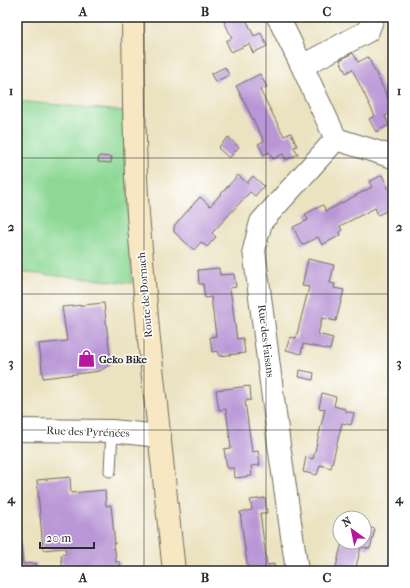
<svg xmlns="http://www.w3.org/2000/svg" width="410" height="588" viewBox="0 0 410 588" font-family="'IM FELL French Canon',serif">
<style>
.green{fill:#8cd894;stroke:#5c8260}
.building{fill:#b996d5}
.lines{fill:none;stroke-linecap:round;stroke-linejoin:round}
.lane-casing{stroke:#6e6b5f;stroke-width:13}
.street-casing{stroke:#6e6b5f;stroke-width:24}
.secondary-casing{stroke:#6e6b5f;stroke-width:24}
.lane{stroke:#fff;stroke-width:11}
.street{stroke:#fff;stroke-width:22}
.secondary{stroke:#f7e8c3;stroke-width:22}
.grid{fill:none;stroke:#2b2b2b;stroke-width:1;stroke-opacity:0.55}
.labels{text-anchor:middle;dominant-baseline:central;stroke-width:3;stroke-linejoin:round;paint-order:stroke}
.street-label{font-size:11px;fill:#2b2b2b;stroke:#fff}
.poi-label{font-size:11px;font-weight:bold;fill:#2b2b2b;stroke:#fff;text-anchor:start}
.neatline{fill:none;stroke:#2b2b2b;stroke-width:1.5}
.grid-label{font-size:13px;text-anchor:middle;font-weight:bold;fill:#2b2b2b}
</style>
<rect width="100%" height="100%" fill="#fff"/>
<filter id="ink" filterUnits="userSpaceOnUse"><feTurbulence type="fractalNoise" baseFrequency=".025" numOctaves="2"/><feDisplacementMap in="SourceGraphic" scale="8" xChannelSelector="R" yChannelSelector="G"/><feConvolveMatrix kernelMatrix="1 2 1 2 8 2 1 2 1" color-interpolation-filters="sRGB"/></filter>
<filter id="wash" filterUnits="userSpaceOnUse"><feTurbulence type="fractalNoise" baseFrequency=".012" numOctaves="4" result="noise"/><feDisplacementMap in="SourceGraphic" scale="16" xChannelSelector="R" yChannelSelector="G"/><feGaussianBlur stdDeviation="0.9" result="paint"/><feColorMatrix in="noise" values="0 0 0 0 0 0 0 0 0 0 0 0 0 0 0 0 0 1.4 0 .05"/><feComposite in="paint" operator="in"/></filter>
<g filter="url(#wash)">
<rect width="100%" height="100%" fill="#ebe2c0"/>
<path class="green" d="M17,101L124,111L132,283L17,272Z"/>
<g id="blocks">
<path class="building" d="M222,17H245L254,36L261,33L267,46L253,53L249,44L231,52L226,41L232,38Z
M388,17H393V26Z
M353,53L358,62L368,57L389,100L393,98V112L385,116L389,125L376,132L369,119L375,116L352,69L346,73L340,60Z
M225,67L229,75L215,82L211,74Z
M260,74L267,87L260,90L284,136L291,133L297,146L294,147L298,154L286,160L283,154L273,159L269,152L264,155L258,144L264,141L236,86Z
M228,137L239,147L229,158L218,148Z
M99,156L112,157L111,163L98,162Z
M238,175L247,183L253,176L264,186L255,196L250,192L212,233L216,237L207,247L201,242L194,250L174,232V226L200,197L210,206Z
M382,175L393,198V208L378,215L375,208L340,226L342,231L340,232L341,235L322,245L318,237L302,245L293,227L308,220L305,214L323,205L326,211L334,207L372,187L369,182Z
M308,259L334,265L330,283L335,284L334,288L344,290L336,321L322,318L318,334L333,338L330,350L303,344L301,354L286,350L290,337L296,338L309,287L302,286Z
M219,268L220,275L234,274L236,287L230,288L237,339L243,338L245,353L219,356L218,351L212,352L210,337L216,336L211,297L205,298L203,284H199L198,270Z
M104,303L111,364L100,371L43,378L39,344L67,341L62,307Z
M300,370L314,373L313,380L299,377Z
M250,386L251,400L245,401L252,452L258,451L260,465L251,466L252,476L235,478L234,468H227L224,449L231,448L226,409L219,410L216,390Z
M322,393L336,397L334,406L345,409V411L354,413L351,425L342,423L331,468L320,465L317,475L303,472L306,457L313,459L325,409L319,408Z
M70,477L71,493L105,490L106,506L111,505L115,544H113L114,550H115L116,562H120L121,571H63L61,555L66,554L65,548L43,550L37,480Z
M265,498L267,513H260L267,565L274,564L275,571H260V570L248,571L240,512L252,510L250,500Z
M17,510H18L23,564L36,563L37,571H17Z
M339,521H340V535L336,534Z
M364,526L375,529L370,549L361,547L355,571H335L342,542H364Z"/>
</g>
</g>
<g filter="url(#ink)">
<use href="#blocks" fill-opacity="0" stroke="#6e6b5f" stroke-width="1"/>
<g class="lines">
<defs>
<path id="lane" d="M110,471L112,431"/>
<path id="street" d="M278,17L302,66L336,139
M302,66L368,31L372,20L371,17
M336,139L393,157
M17,430L112,431L160,436
M297,571L279,445L254,250L261,222L336,139"/>
<path id="secondary" d="M133,17L134,104L136,177L138,215L149,340L174,571"/>
</defs>
<use href="#lane" class="lane-casing"/>
<use href="#street" class="street-casing"/>
<use href="#secondary" class="secondary-casing"/>
<use href="#lane" class="lane"/>
<use href="#street" class="street"/>
<use href="#secondary" class="secondary"/>
</g>
</g>
<path class="grid" d="M144,17V571M266,17V571M17,158H393M17,294H393M17,430H393"/>
<defs>
<symbol id="shop-bare" viewBox="-9 -9 18 18"><path d="M-5-2.5h2.3a2.7 3.5 0 0 1 5.4 0H5L5.5 6h-11ZM-1.5-2.5h3a1.5 2.3 0 0 0-3 0Z" fill="#b5179e" stroke="#fff" stroke-width="2.5" paint-order="stroke"/></symbol>
</defs>
<g fill-rule="evenodd">
<use href="#shop-bare" x="74" y="346" width="25" height="25"/>
</g>
<g class="labels">
<g class="street-label">
<text transform="translate(145 295) rotate(-95)">Route de Dornach</text>
<text transform="translate(266 341) rotate(83)">Rue des Faisans</text>
<text transform="translate(88 432) rotate(2)">Rue des Pyrénées</text>
</g>
<g class="poi-label">
<text x="99" y="359">Geko Bike</text>
</g>
</g>
<rect width="410" height="588" fill="none" stroke="#fff" stroke-width="44"/>
<g transform="translate(352 530) rotate(327)"><circle r="19" fill="#ffffff" stroke="#aaaaaa"/>
<path d="M0-3L7 15L0 10L-7 15Z" fill="#b5179e"/>
<text y="-6" font-size="11" font-weight="bold" text-anchor="middle" fill="#2b2b2b">N</text>
</g>
<path d="M40 542v6h54v-6" fill="none" stroke="#2b2b2b" stroke-width="2"/>
<text x="46" y="542" font-size="12" fill="#2b2b2b" stroke="#ffffff" stroke-width="3" paint-order="stroke">20 m</text>
<rect x="22" y="22" width="366" height="544" class="neatline"/>
<g class="grid-label">
<text x="83" y="16">A</text>
<text x="205" y="16">B</text>
<text x="327" y="16">C</text>
<text x="11" y="95">1</text>
<text x="399" y="95">1</text>
<text x="11" y="231">2</text>
<text x="399" y="231">2</text>
<text x="11" y="367">3</text>
<text x="399" y="367">3</text>
<text x="11" y="503">4</text>
<text x="399" y="503">4</text>
<text x="83" y="582">A</text>
<text x="205" y="582">B</text>
<text x="327" y="582">C</text>
</g>
</svg>
